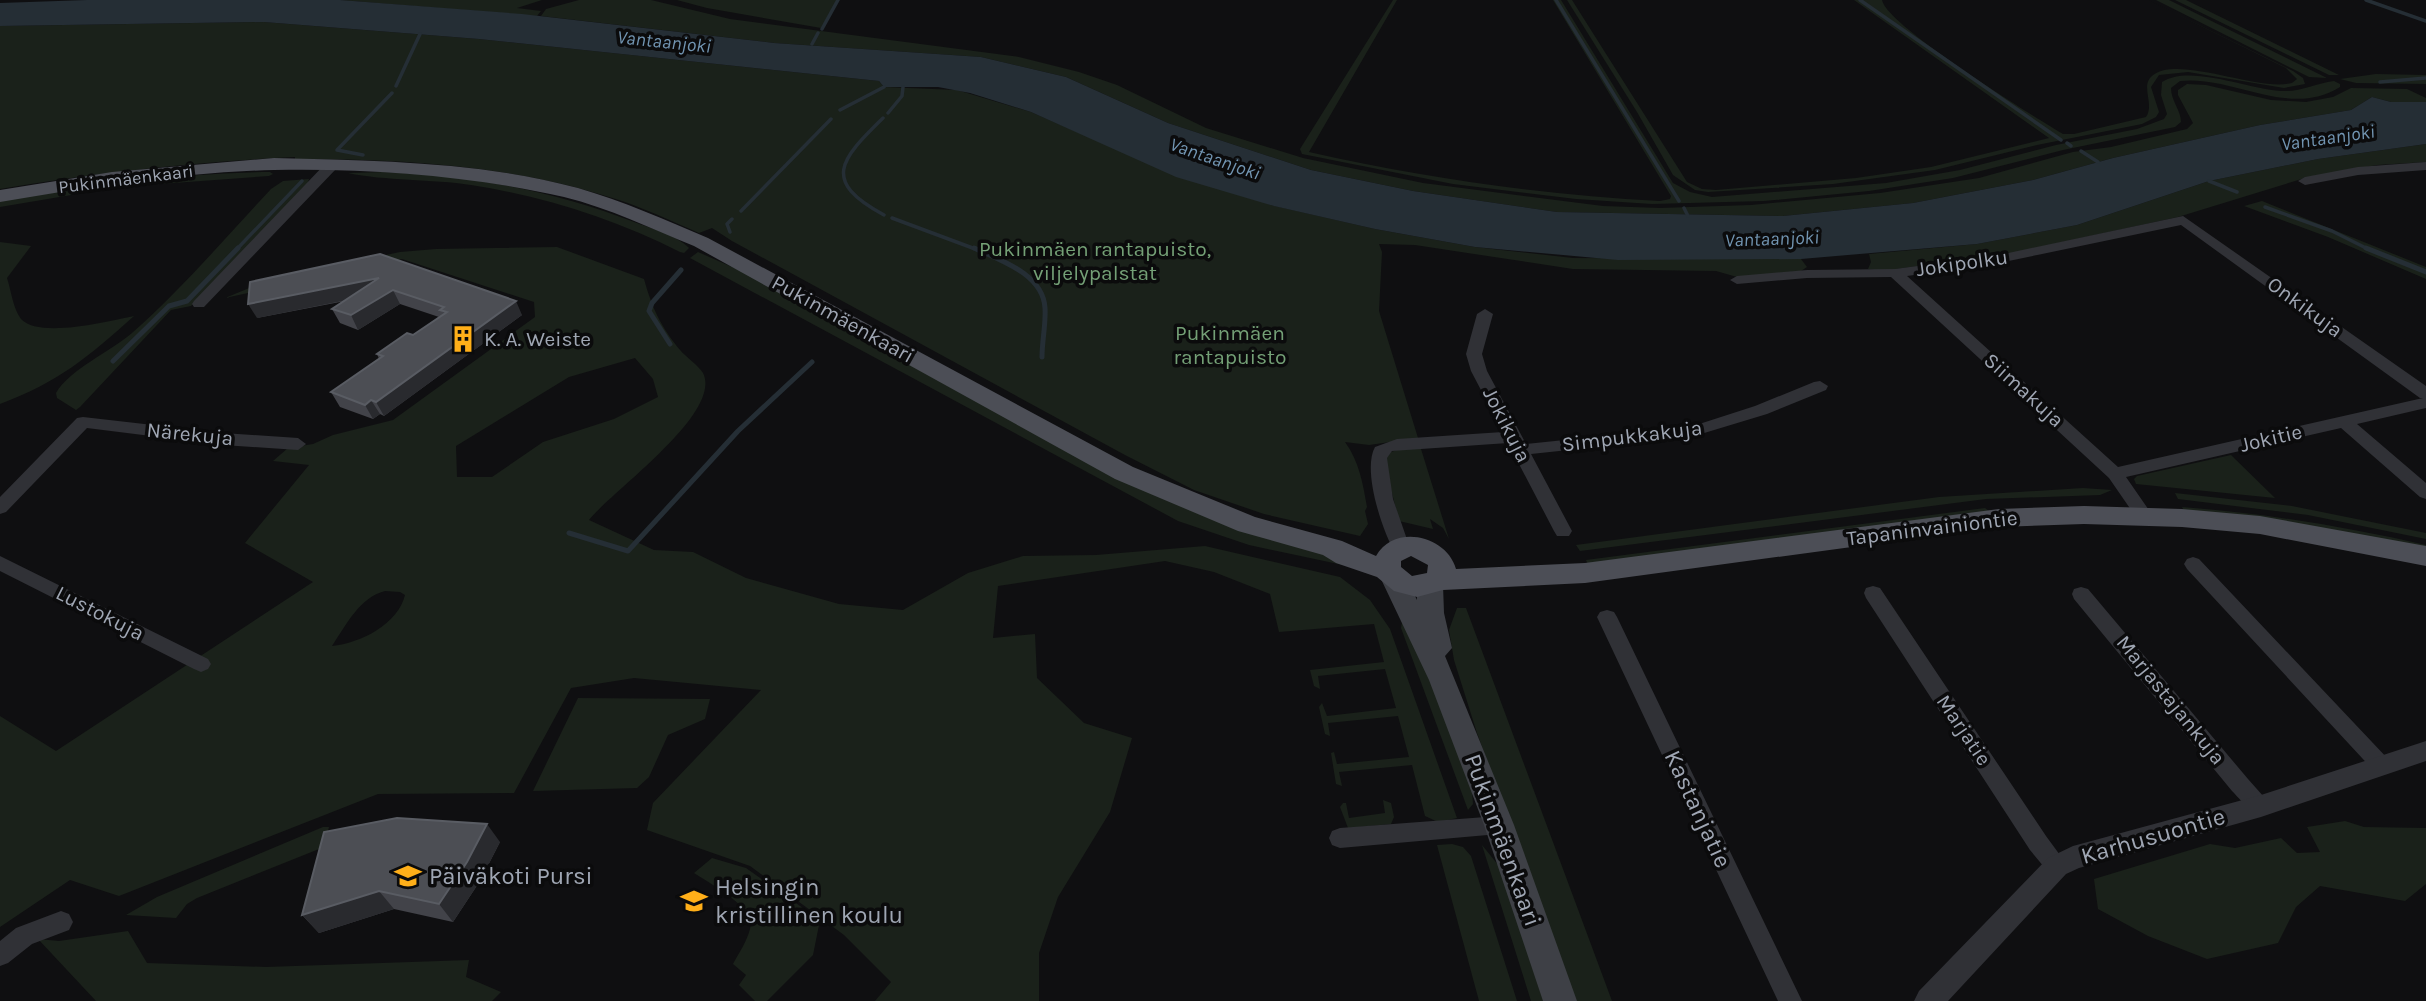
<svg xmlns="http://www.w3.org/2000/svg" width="2426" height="1001" viewBox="0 0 2426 1001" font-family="Karla,sans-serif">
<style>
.green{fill:#1a211a;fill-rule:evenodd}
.water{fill:#252e35}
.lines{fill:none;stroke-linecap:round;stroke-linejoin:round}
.stream-far1{stroke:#252e35;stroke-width:3.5}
.stream{stroke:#252e35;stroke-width:5}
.minor{fill:#303136;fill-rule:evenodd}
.tertiary{fill:#303136;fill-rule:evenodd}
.secondary{fill:#3e4046;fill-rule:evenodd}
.primary{fill:#4c4e56;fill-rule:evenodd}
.wall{fill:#424349}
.shaded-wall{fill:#292a2e}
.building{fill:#4c4e54;stroke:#595c63;stroke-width:2}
.labels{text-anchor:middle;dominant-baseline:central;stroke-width:7;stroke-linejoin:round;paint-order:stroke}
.far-street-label{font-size:18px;fill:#9fa6b3;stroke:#0b0b0c}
.far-water-label{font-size:19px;font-style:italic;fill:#7295b2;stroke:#0b0b0c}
.park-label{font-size:21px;fill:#74a076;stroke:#0b0b0c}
.street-label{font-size:21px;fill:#9fa6b3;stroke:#0b0b0c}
.poi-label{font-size:21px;fill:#9fa6b3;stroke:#0b0b0c;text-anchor:start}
.near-street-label{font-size:24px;fill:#9fa6b3;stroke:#0b0b0c}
.near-poi-label{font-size:24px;fill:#9fa6b3;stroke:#0b0b0c;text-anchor:start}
</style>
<rect width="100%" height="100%" fill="#0f0f11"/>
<path class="green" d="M340,0H542L517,8L541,11L537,16Z
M579,0H651L730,19L1019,57L1079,72L1117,85L1206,128L1303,158L1423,183L1603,206L1660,208L1751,205L1880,193L1979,178L2073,152L2111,147L2187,129L2193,123L2178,95V90L2187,84L2206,85L2271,100L2306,102L2333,97L2351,88L2407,89L2426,98V102H2391L2372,97L2351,110L2260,125L2113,158L2033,180L1913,203L1783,216L1557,212L1413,191L1311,170L1168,123L1066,77L981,57L774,43L541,16L546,9Z
M677,0H838L821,28L707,8Z
M1393,0H1397L1309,152C1425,178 1541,195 1660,201L1670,199L1671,196L1553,0H1561L1673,183L1690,192L1712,197L1886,183L1960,170L2056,145L2137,129L2164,119L2167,114L2161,95L2162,82C2191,63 2251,91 2286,91C2303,91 2317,83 2334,81L2340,84V87C2289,119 2233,75 2180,81L2171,88C2171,101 2181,110 2181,122L2175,127L2063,150L1953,178L1869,191L1764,201L1652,204L1576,199L1453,184L1302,154L1300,149Z
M1567,0H1572L1687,182L1702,189L1716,190L1856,178L1931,167L2049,138L1854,0H1882C1887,26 2033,116 2063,134H2074L2146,117C2155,104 2140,86 2152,76C2177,54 2257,92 2292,83L2297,79L2286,68L2148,0L2293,71L2303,78L2305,84L2284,88L2188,72L2159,75L2151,87L2159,112L2156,117L2142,124L2037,145L1935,170L1833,184L1708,192L1695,190L1673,175L1637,112Z
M2156,0H2169L2327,78L2309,77Z
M2175,0H2186L2339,75H2329Z
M264,22L479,39L879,81L884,87L957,90L1031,112L1100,142L1271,205L1375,229L1475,247L1573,258L1801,259L1807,267L1801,271L1737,277L1716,271L1573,269L1415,245L1379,244L1382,252L1379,311L1418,438L1369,445L1345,442C1359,461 1363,484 1367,507L1365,511L1368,524L1360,536L1264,514L1194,490L1125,455L732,241L712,228L699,233C669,220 640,206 609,197C508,165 400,159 295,159V157C196,162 99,172 0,189V26Z
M2376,74L2426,75V84L2356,83L2340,79Z
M2426,144V162L2377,165L2305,178L2178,217L2003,255L1880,271L1868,269L1871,262L1869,254L1977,244L2077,225L2209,181L2318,159Z
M270,172L273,174L269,176L119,187L0,207V200C90,186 179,173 270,172Z
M382,172C470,175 555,191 637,223C653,229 678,236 689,248L684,253L680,252C615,219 543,196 471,185C432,179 385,181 348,173Z
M309,179L307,186L191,306L171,310L80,407L76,410L57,398L56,393C70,369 110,352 132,333C182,289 226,237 271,189L283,181Z
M2262,201L2426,267V279L2328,237L2244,206Z
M0,242L31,246L7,278C11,290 13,309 21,319C39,339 110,321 134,316C88,357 59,382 0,404Z
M557,247L644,279C652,308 661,327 680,350C687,358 698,365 703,373C723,413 612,491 589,520L654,550L693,552L746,578L839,604L903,610L968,573L1023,556L1096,555L1205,546L1340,577L1370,600L1390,629L1457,818L1438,822L1425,816L1412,765L1339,772L1342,786L1336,784L1331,753L1334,752L1337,764L1409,757L1398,716L1328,723L1330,736L1325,734L1319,707L1322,703L1327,716L1396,708L1385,669L1318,676L1320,689L1314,686L1310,670L1384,662L1374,624L1279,632L1270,594L1214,572L1165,561L998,586L993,638L1035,634L1037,678L1084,723L1132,738L1110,812L1058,897L1039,953V1001H875L891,982L844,935L750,866L647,830L653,803L761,690L634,678L571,688L514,793L378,794L119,896L70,880L0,927V716L56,751L313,582L245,543L309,465L273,461L288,448L313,444L333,435L393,420L535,317L534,302L402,259L225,298L269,280L400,252L436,249ZM635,358L653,379L658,397L614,419L543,442L492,477H457L456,446L569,377ZM385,591L400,592L405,595C398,624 361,643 332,646C346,625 360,597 385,591Z
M698,252L748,274L1078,457L1346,560L1343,565L1249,545L1178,521L690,258Z
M1400,449H1421L1449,539L1443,528L1430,519L1433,529L1399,521L1384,461L1391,452Z
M2231,455L2275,498L2136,484L2134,479L2137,476Z
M2083,488L2112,490L2100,495L1986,499L1580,551L1576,545L1939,497Z
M2175,493L2292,506L2426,533V539L2308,515L2178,499Z
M2182,507C2264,513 2346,527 2426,545V551L2186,514Z
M1985,508L1989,511L1589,567L1586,560Z
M1457,608H1466L1612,1001H1575L1477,733L1454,660L1449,630Z
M1408,621L1472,791L1473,804L1468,810L1401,628L1402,622Z
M578,698L710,699L705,719L668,735L649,777L637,788L533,791Z
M1383,800L1391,803L1394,817L1391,824L1348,828L1340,807L1343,803H1346L1349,818L1385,813Z
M2345,821L2364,827L2426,828V884L2405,901L2320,886L2296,907L2278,943L2207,959L2148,936L2098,909L2094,879L2210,844L2235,848L2281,838L2297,853L2320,852L2307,827Z
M323,827H329L324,845L319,849L197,898L187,904L176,918L126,915L157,897Z
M1452,844L1463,847L1471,856L1517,1001H1479L1437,845Z
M1482,845L1499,866L1544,1001H1531Z
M712,858L746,868L820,920L813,955L767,1001H755L739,985L746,975L733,964C739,953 747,941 750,929C755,906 710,884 694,873Z
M128,931L147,963L266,967L469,960L466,977L501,992L492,1001H96L38,939L59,941Z"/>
<path class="water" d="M87,0H340L522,14L774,43L981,57L1066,77L1168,123L1311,170L1413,191L1557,212L1783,216L1913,203L2033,180L2113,158L2260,125L2351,110L2372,97L2391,102H2426V144L2318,159L2209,181L2077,225L1977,244L1801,259L1618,260L1475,247L1375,229L1274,206L1176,177L1031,112L970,93L938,87H884L879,81L479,39L264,22L0,26V3Z"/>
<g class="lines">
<path class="stream-far1" d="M1556,0L1679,201
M1860,0L2061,140
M2366,0L2426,21
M822,29L838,0
M812,44L818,33
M2380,82L2426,78
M396,86L420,34
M840,110L884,87
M888,113L902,96L903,87
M883,118C840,160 821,181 884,215
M2067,143L2071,146
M2081,151L2098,162
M363,155L337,150L392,93
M2209,181L2237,192
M2265,207L2332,231L2370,250
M1684,208L1688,216
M741,211L831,119
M892,218L978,250
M730,232L727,224L732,219
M236,250L302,181"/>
<path class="stream" d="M974,248C1000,260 1043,274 1045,308C1046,324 1042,341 1042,357
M2366,248L2426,272
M670,344L649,311L652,303L681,270
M113,361L169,306L187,301L238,248
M569,533L628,551L738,431L812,362"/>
<path class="minor" d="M331,162L338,166L336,169L204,307H194L192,304L194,301L326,163Z
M2426,162V170L2358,175L2305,185L2298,181L2305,177L2358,167Z
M2183,216L2426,386V408L2357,424L2426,483V499L2420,497L2341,428L2126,477L2153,516L2150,520H2138L2109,478L1891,277L1807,278L1737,284L1730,280L1737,276L1807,270L1895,269L1999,255ZM2181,225L2420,398H2423L2118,467L1907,276L1999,263Z
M1485,309L1493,314L1482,354L1487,371L1526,444L1690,427L1755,406L1814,382L1820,381L1828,386L1826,390L1767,414L1691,437L1531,454L1572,531L1569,536H1557L1554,531L1508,443L1392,451L1387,458L1393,499L1410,548L1407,553H1395C1382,530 1362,470 1375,447L1397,439L1503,432L1471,371L1466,354L1477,314Z
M83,417L223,433L298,438L306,444L298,450L223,445L87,428L6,512L0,514V497L77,418Z
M0,556L208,659L211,664L208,669L201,672L194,669L0,571Z
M2193,557L2199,559L2389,760L2393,766L2389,772L2382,775L2375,772L2187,569L2184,564L2187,559Z
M1873,586L1880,588L2046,836L2068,866L2065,873L2057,876L2049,873L2030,850L1866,598L1864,593L1866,588Z
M2081,587L2088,589L2248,779L2272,806L2269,813C2253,818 2243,802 2232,791L2074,599L2072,594L2074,589Z
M1607,610L1614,612L1617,617L1802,1001H1778L1597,617L1600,612Z
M1499,816L1507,818L1510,825L1507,832L1499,834L1340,848L1332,845L1329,838L1332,831L1340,828Z
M61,911L69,914L73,922L69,930L32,944L8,963L0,966V941L16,928Z"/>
<path class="tertiary" d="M2426,741V761L2261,817L2079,868L2066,874L1948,1001H1914L1919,991L2048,858L2073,846L2261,795Z"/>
<path class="secondary" d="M1394,569L1403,572L1417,600V585L1421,578L1430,575L1439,578L1443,585L1444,613L1452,648L1445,656L1514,825L1577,1001H1543L1484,825L1429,680L1381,579L1385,572Z"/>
<path class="primary" d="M274,158C375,161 479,161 578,188C623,201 666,220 708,238L1133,467L1255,517L1342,541L1376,556C1395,523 1447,536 1456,569L1585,563L1999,509L2084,506L2182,509L2260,516L2426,546V566L2260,534L2182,527L2084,524L1999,527L1585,583L1443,590L1417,597L1394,591L1377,577L1336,563L1323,555L1238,531L1115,479L694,246C652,229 609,208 564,197C472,176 370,168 274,170C183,172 90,187 0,202V190L112,172ZM1411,556L1428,565L1427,573L1412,576L1401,567V561Z"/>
</g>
<path class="wall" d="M380,254L522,315L384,416L380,414L373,419L340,407L331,392L379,359L377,354L413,335L439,317L400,304L358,330L340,323L332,309L345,301L257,318Z
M500,842L480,881L453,922L394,909L319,933L302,915Z"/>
<path class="shaded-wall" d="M379,278L387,292L257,318L248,304Z
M393,290L400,304L358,330L351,315Z
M516,301L522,315L384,416L376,402Z
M371,400L380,414L373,419L365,405Z
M487,824L500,842L480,881L453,922L439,904Z
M379,891L394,909L319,933L302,915Z"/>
<path class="building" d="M380,254L516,301L376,402L371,400L365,405L331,392L383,356L377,354L407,333L413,335L447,312L440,310L444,307L393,290L351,315L332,309L379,278L248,304L250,282Z
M397,818L487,824L467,862L439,904L379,891L302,915L324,832Z"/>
<defs>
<symbol id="building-bare" viewBox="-9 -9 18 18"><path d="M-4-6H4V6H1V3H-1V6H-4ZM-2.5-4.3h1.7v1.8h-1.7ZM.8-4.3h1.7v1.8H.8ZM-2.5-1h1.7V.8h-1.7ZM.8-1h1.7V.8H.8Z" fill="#ffaf19" stroke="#0b0b0c" stroke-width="2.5" paint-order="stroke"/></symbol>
<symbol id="school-bare" viewBox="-9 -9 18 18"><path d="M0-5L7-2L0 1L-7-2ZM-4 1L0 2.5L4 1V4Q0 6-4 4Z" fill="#ffaf19" stroke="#0b0b0c" stroke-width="2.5" paint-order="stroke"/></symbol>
</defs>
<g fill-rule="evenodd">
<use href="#building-bare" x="444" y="320" width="38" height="38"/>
<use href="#school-bare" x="389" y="857" width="38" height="38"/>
<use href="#school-bare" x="675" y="882" width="38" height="38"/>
</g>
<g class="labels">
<g class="far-street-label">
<text transform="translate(126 179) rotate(-7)">Pukinmäenkaari</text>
</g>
<g class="far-water-label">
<text transform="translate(664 42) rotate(6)">Vantaanjoki</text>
<text transform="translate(2328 138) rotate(-8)">Vantaanjoki</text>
<text transform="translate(1215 159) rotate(19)">Vantaanjoki</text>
<text transform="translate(1772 239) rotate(-2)">Vantaanjoki</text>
</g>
<g class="park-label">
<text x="1095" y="249">Pukinmäen rantapuisto,<tspan x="1095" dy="24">viljelypalstat</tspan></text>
<text x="1230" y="333">Pukinmäen<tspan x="1230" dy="24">rantapuisto</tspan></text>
</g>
<g class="street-label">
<text transform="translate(1962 263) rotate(-8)">Jokipolku</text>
<text transform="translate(2305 307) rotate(36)">Onkikuja</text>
<text transform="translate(843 319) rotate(29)">Pukinmäenkaari</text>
<text transform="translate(2024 390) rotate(42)">Siimakuja</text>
<text transform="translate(1507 425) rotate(63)">Jokikuja</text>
<text transform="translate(190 434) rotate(6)">Närekuja</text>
<text transform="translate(1632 436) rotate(-7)">Simpukkakuja</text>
<text transform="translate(2271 438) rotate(-13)">Jokitie</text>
<text transform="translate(1932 528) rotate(-7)">Tapaninvainiontie</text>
<text transform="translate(100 613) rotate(27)">Lustokuja</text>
<text transform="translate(2171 700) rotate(51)">Marjastajankuja</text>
<text transform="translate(1964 730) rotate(56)">Marjatie</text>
</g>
<g class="poi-label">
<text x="484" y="339">K. A. Weiste</text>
</g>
<g class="near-street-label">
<text transform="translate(1698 809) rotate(65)">Kastanjatie</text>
<text transform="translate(2153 836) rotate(-16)">Karhusuontie</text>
<text transform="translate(1503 840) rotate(70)">Pukinmäenkaari</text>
</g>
<g class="near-poi-label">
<text x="429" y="876">Päiväkoti Pursi</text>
<text x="715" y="887">Helsingin<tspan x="715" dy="28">kristillinen koulu</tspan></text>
</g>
</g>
</svg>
